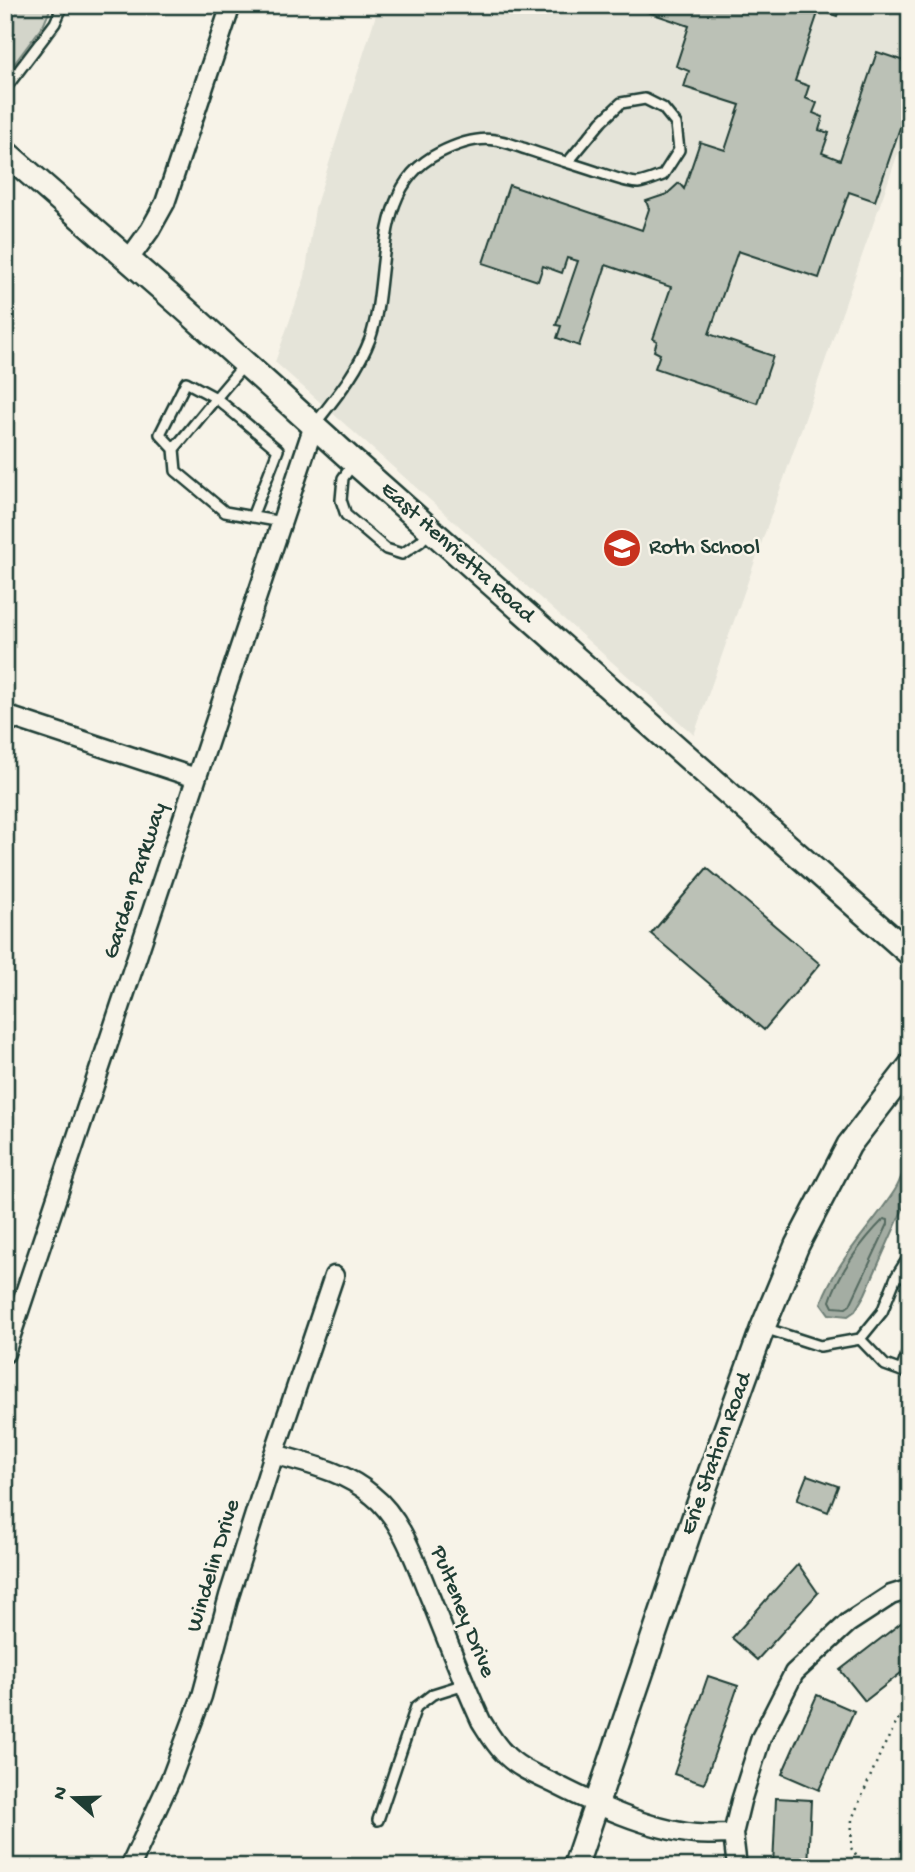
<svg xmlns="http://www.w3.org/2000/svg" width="915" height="1872" viewBox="0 0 915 1872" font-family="'Gochi Hand',sans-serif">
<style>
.built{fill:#e5e4d9}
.green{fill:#d3d5ca;stroke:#79897f;stroke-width:2}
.water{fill:#a4ada3;stroke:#6f8077;stroke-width:2}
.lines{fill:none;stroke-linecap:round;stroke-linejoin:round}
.shore{stroke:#546a60;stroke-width:2}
.building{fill:#bbc1b6;stroke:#1f3d34;stroke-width:2}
.lane-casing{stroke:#1f3d34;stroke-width:14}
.street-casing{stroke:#1f3d34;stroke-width:23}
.secondary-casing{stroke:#1f3d34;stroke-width:28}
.path{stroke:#1f3d34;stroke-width:2.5;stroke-dasharray:2 5;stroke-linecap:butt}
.lane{stroke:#f7f3e8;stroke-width:9}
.street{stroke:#f7f3e8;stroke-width:18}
.secondary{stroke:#f7f3e8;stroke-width:23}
.labels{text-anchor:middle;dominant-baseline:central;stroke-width:5;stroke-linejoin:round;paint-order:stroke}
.poi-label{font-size:23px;fill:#1f3d34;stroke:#f7f3e8;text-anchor:start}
.street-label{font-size:23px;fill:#1f3d34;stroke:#f7f3e8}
</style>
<rect width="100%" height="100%" fill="#f7f3e8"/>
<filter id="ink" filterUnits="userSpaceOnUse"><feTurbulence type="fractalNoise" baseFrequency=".0143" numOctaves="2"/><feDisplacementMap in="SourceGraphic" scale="14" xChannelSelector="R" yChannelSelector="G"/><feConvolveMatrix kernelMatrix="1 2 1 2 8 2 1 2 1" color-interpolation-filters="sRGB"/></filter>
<g filter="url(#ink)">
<path class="built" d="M379,5H910V119L694,735L275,362L305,277L315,208Z"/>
<path class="green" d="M5,5H52L44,24L5,76Z"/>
<path class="water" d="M910,1155V1193L865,1294L855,1311L848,1316L829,1314L821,1303C837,1259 871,1228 895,1190C902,1179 904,1166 910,1155Z"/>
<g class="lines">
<path class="shore" d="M884,1219L888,1220V1224L850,1305L846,1308L833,1307L830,1301C839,1272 862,1241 884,1219Z"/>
</g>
<path class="building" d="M627,5H841L837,16L819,10L795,81L809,86L805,98L817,103L813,113L823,117L819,130L829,133L822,153L840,160L877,52L910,63V98L875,201L849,192L819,278L738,251L709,334L773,356L757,403L655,368L660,354L654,351L657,341L653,339L671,287L606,265L579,346L557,338L561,326L556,325L578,261L567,258L562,273L543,266L538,281L483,263L509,185L642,230L649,209L646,201L667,194L679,183L684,189L700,142L725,150L740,105L684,87L689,71L676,66L689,26Z
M707,868L820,964L764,1030L651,934Z
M807,1475L838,1486L828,1512L797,1500Z
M798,1564L818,1593L757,1660L732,1638Z
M910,1616V1666L865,1701L840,1670Z
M708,1676L738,1686L704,1784L674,1774Z
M817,1695L854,1711L819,1790L782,1774Z
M776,1798L811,1800L808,1867H773Z"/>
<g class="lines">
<defs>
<path id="lane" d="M5,89L55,23L63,5
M244,365L216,398L186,382L160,434L174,449L176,471L225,512L282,522
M315,424C335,398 358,371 370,339C391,279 370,187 439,153C455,145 477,137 495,140C505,141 516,146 526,149C549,157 573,164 597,172C607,175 628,183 638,183C646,182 655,178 663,175L679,150L676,124L663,108L645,99L621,103L602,121L568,162
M174,449L216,398L278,450L252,517
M353,464L343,478L341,500L346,515L386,549L402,554L420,542L429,532
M898,1274L910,1279
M764,1328L820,1346L860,1339L882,1312L896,1277L910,1255
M860,1339L885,1365L910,1374
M901,1371L910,1346
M378,1820L416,1707L433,1694L465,1684"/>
<path id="street" d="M129,259L150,230L165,203L231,5
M5,715L196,778
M5,1353L314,425
M274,1454C308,1464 344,1471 372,1495C403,1519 417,1567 432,1602C448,1642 463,1682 481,1721C488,1732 494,1743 503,1752C516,1767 536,1775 553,1783C596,1805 647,1829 695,1834C707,1835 721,1834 733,1834
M130,1867L172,1776L202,1696L229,1596L274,1454L334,1276
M737,1867L733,1834L741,1801L761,1738L794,1673L848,1623L891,1595L910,1589"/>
<path id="secondary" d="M5,152L185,309L354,462L910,954
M575,1867L697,1509L763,1327L797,1245L849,1145L910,1066"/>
</defs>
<use href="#lane" class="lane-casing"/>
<use href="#street" class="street-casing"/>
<use href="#secondary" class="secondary-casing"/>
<path class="path" d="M864,1867L851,1848L852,1819L881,1752L899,1718L910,1710"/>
<use href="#lane" class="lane"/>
<use href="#street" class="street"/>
<use href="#secondary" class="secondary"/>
</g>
</g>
<defs>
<symbol id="school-disc" viewBox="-11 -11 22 22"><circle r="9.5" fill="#c8321e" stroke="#f7f3e8"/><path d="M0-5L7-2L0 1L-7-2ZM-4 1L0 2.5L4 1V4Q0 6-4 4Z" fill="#fff"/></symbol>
</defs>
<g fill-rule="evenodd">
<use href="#school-disc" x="600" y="526" width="44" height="44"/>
</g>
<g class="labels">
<g class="poi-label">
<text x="649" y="548">Roth School</text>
</g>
<g class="street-label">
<text transform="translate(457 553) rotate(42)">East Henrietta Road</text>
<text transform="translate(136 881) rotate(-72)">Garden Parkway</text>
<text transform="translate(717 1454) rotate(-70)">Erie Station Road</text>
<text transform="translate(214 1566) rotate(-73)">Windelin Drive</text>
<text transform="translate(462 1612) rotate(68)">Pulteney Drive</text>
</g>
</g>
<rect width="915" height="1872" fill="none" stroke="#f7f3e8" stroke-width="28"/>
<rect x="14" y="14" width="887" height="1844" fill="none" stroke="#1f3d34" stroke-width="2.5" filter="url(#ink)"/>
<g transform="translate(74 1798) rotate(290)" stroke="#f7f3e8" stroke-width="5" paint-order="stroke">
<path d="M0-5L12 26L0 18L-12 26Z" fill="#1f3d34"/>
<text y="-10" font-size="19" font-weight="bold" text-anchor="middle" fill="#1f3d34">N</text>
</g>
</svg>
